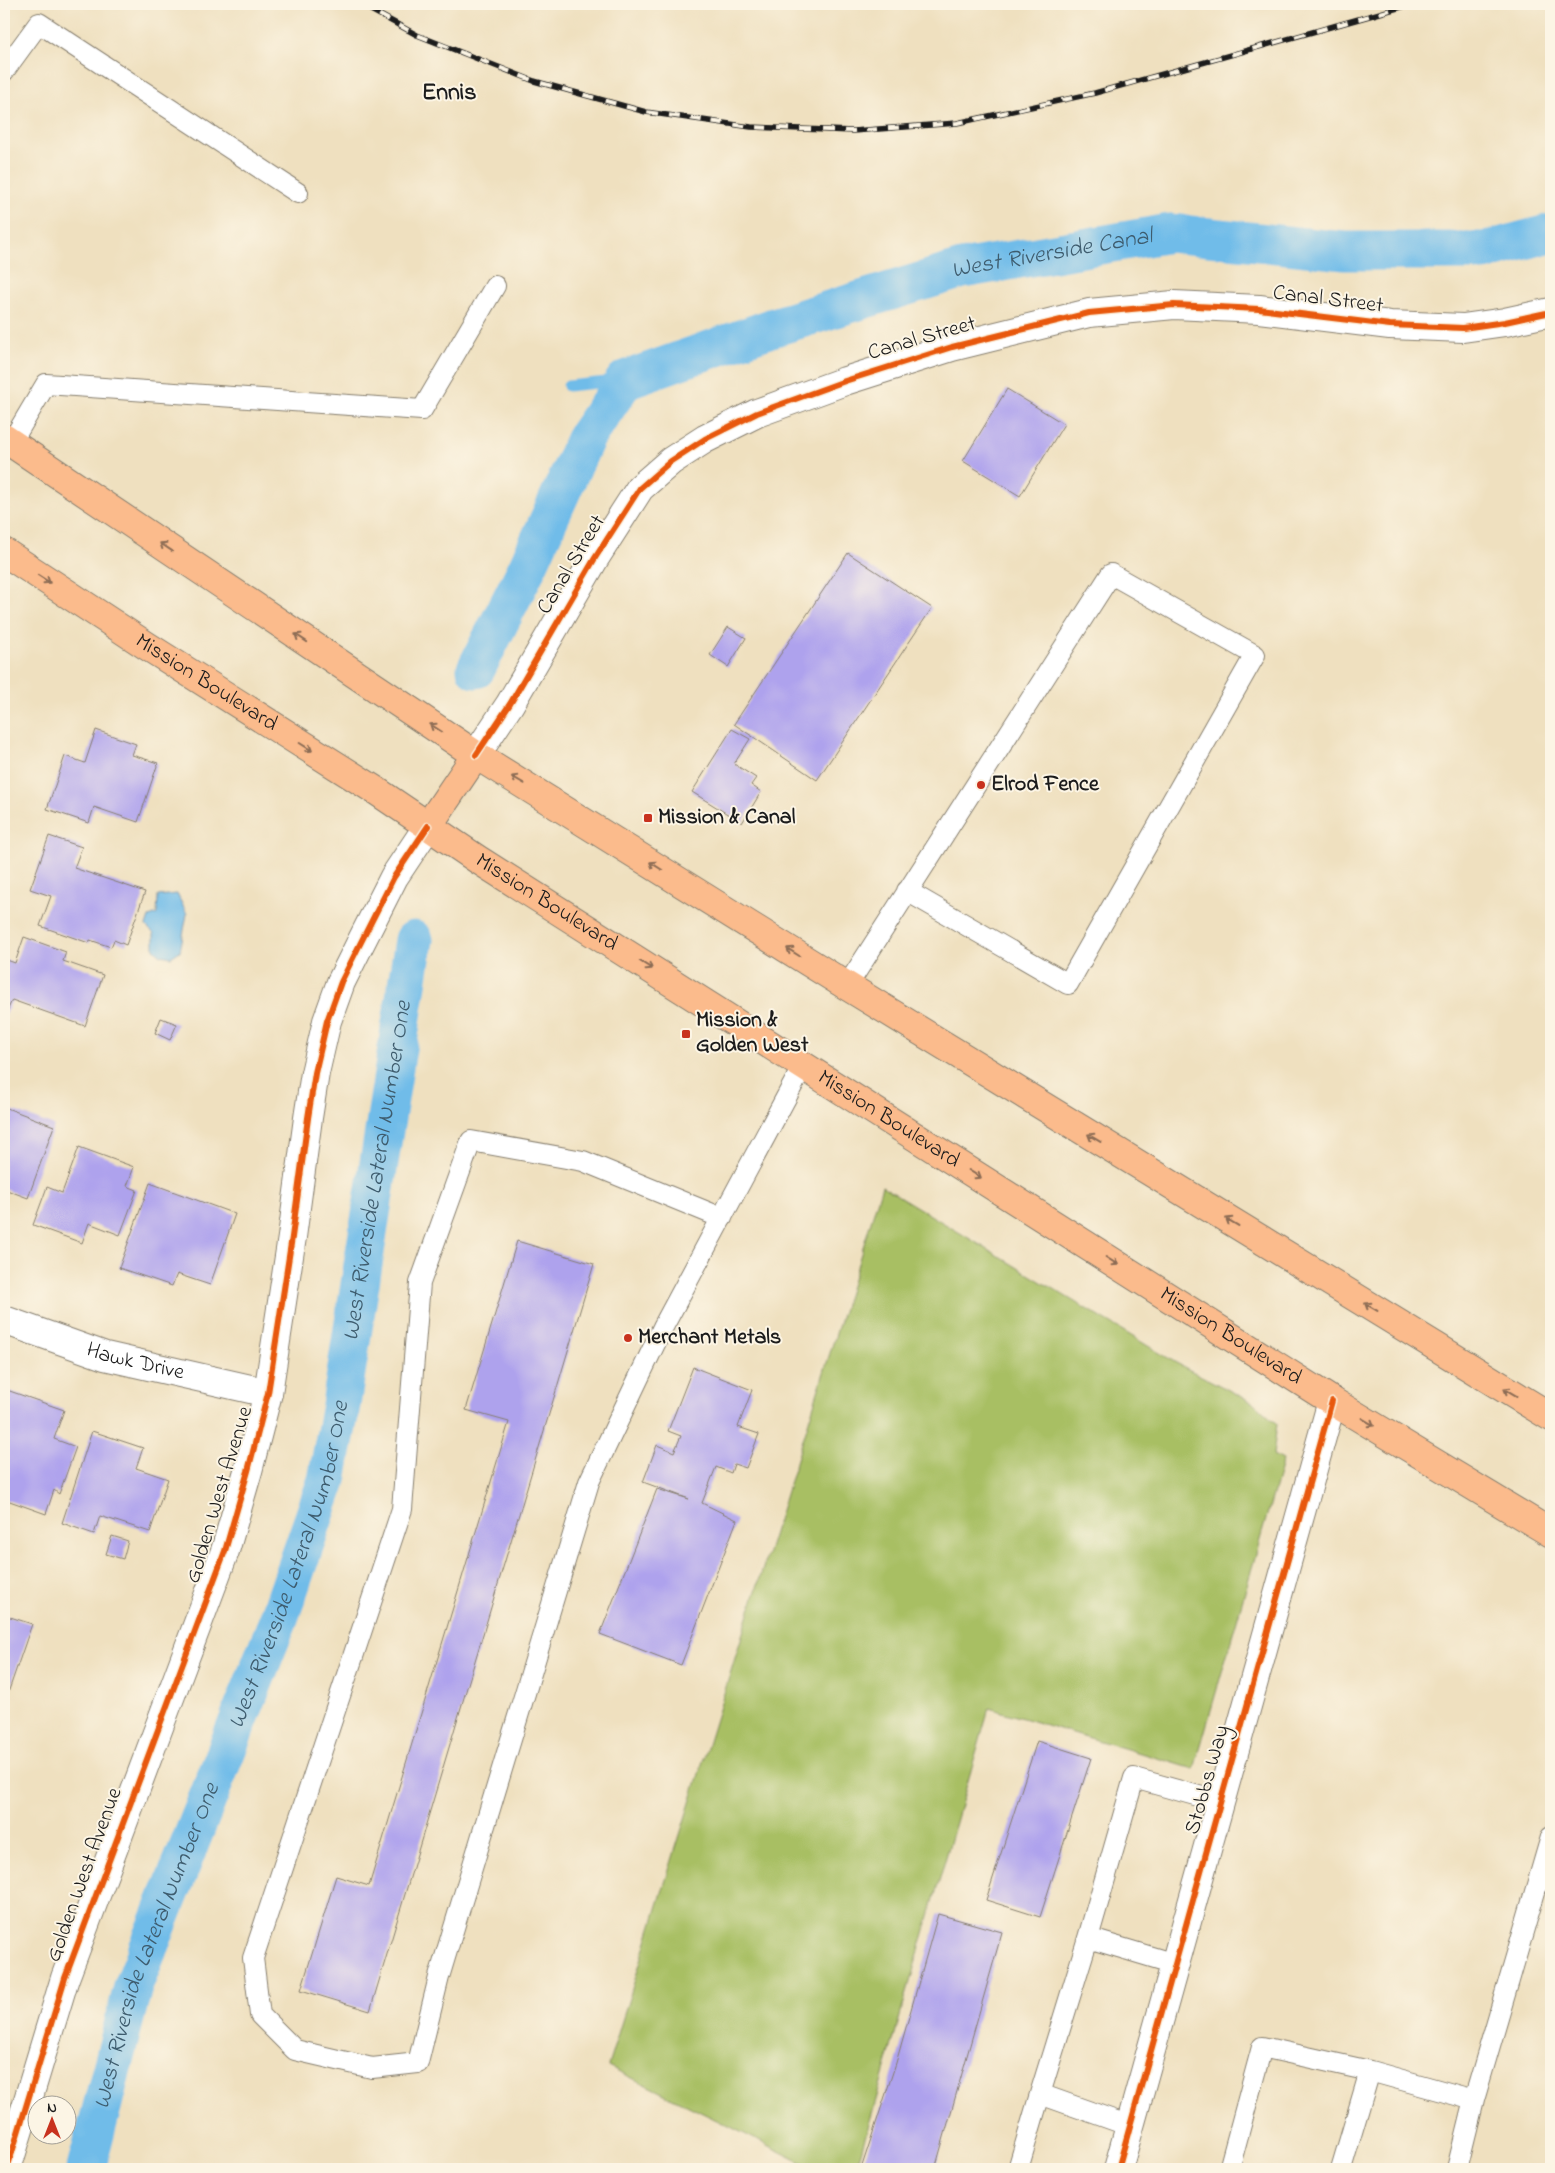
<svg xmlns="http://www.w3.org/2000/svg" width="1555" height="2173" viewBox="0 0 1555 2173" font-family="'Indie Flower',sans-serif">
<style>
.green{fill:#a8bf64;stroke:#626e40}
.water{fill:#70bce9;stroke:#466c82}
.lines{fill:none;stroke-linecap:round;stroke-linejoin:round}
.stream{stroke:#70bce9;stroke-width:11}
.canal{stroke:#70bce9;stroke-width:39}
.building{fill:#aea2ed}
.service-casing{stroke:#867e6e;stroke-width:22}
.minor-casing{stroke:#867e6e;stroke-width:30}
.primary-casing{stroke:#867e6e;stroke-width:30}
.service{stroke:#fff;stroke-width:20}
.minor{stroke:#fff;stroke-width:28}
.primary{stroke:#fbbb8c;stroke-width:28}
.rail-casing{stroke:#1c1c1c;stroke-width:5.5}
.rail{stroke:#fcf5e5;stroke-width:4;stroke-dasharray:11;stroke-linecap:butt}
.cycleway-casing{stroke:#fcf5e5;stroke-width:9}
.cycleway{stroke:#e8590c;stroke-width:6}
.oneway{stroke:#8c6c54}
.poi-dot{fill:#c8321e;stroke:#fcf5e5;stroke-width:2}
.labels{text-anchor:middle;dominant-baseline:central;stroke-width:4;stroke-linejoin:round;paint-order:stroke}
.street-label{font-size:22px;fill:#1c1c1c;stroke:#fcf5e5}
.poi-label{font-size:22px;font-weight:bold;fill:#1c1c1c;stroke:#fcf5e5;text-anchor:start}
.neighbourhood-label{font-size:24px;font-weight:bold;fill:#1c1c1c;stroke:#fcf5e5}
.water-label{font-size:24px;font-style:italic;fill:#3e5c6e;stroke:#fcf5e5}
</style>
<rect width="100%" height="100%" fill="#fcf5e5"/>
<filter id="ink" filterUnits="userSpaceOnUse"><feTurbulence type="fractalNoise" baseFrequency=".02" numOctaves="2"/><feDisplacementMap in="SourceGraphic" scale="10" xChannelSelector="R" yChannelSelector="G"/><feConvolveMatrix kernelMatrix="1 2 1 2 8 2 1 2 1" color-interpolation-filters="sRGB"/></filter>
<filter id="wash" filterUnits="userSpaceOnUse"><feTurbulence type="fractalNoise" baseFrequency=".0096" numOctaves="4" result="noise"/><feDisplacementMap in="SourceGraphic" scale="20" xChannelSelector="R" yChannelSelector="G"/><feGaussianBlur stdDeviation="1.12" result="paint"/><feColorMatrix in="noise" values="0 0 0 0 0 0 0 0 0 0 0 0 0 0 0 0 0 1.4 0 .05"/><feComposite in="paint" operator="in"/></filter>
<g filter="url(#wash)">
<rect width="100%" height="100%" fill="#efe0bf"/>
<path class="green" d="M882,1186L1178,1364L1254,1403L1277,1424L1273,1455L1283,1460L1194,1769L989,1708L856,2169H815L608,2066Z"/>
<path class="water" d="M177,894L187,914L180,951L171,957L161,955L154,949V934L146,926L149,917L157,914L158,896Z"/>
<g class="lines">
<path class="stream" d="M568,386L625,380"/>
<g class="canal">
<path id="s1" d="M476,669L527,568L586,437L625,380L771,328L962,269L1170,233L1345,251H1484L1551,233"/>
<path id="s2" d="M86,2169L133,1987L279,1618L327,1480L341,1405L414,940"/>
</g>
</g>
<g id="blocks">
<path class="building" d="M1007,389L1064,424L1020,496L963,461Z
M848,553L932,608L817,780L734,724Z
M728,627L746,638L728,667L710,655Z
M732,729L750,739L734,764L756,778L751,785L761,792L742,823L692,792Z
M96,730L136,744L132,755L158,763L138,822L94,807L89,823L47,809L65,756L85,763Z
M49,836L82,847L74,868L145,892L126,945L114,940L111,947L90,940L89,943L40,926L51,896L30,889Z
M24,937L66,952L63,961L103,975L85,1026L12,1000L5,1016L4,1015V959L15,963Z
M161,1018L177,1024L170,1040L155,1033Z
M4,1107L54,1126L28,1198L4,1189Z
M79,1147L134,1167L127,1186L137,1190L120,1235L89,1223L82,1243L33,1225L47,1187L62,1193Z
M150,1183L235,1214L210,1285L177,1274L172,1286L119,1268Z
M517,1241L594,1264L370,2011L301,1990L336,1876L369,1886L509,1422L466,1410Z
M693,1367L752,1390L738,1427L759,1434L746,1468L734,1464L731,1473L716,1467L702,1503L737,1520L681,1665L600,1634L657,1489L689,1499L643,1482L657,1445L674,1452L681,1436L668,1431Z
M4,1389L64,1410L54,1439L76,1447L59,1494L54,1490L46,1514L4,1499Z
M92,1431L143,1448L136,1468L168,1479L150,1532L100,1516L94,1534L62,1523Z
M112,1536L128,1541L123,1559L106,1554Z
M4,1615L32,1624L8,1693L4,1691Z
M1037,1741L1091,1758L1040,1917L986,1900Z
M938,1914L1002,1932L935,2169H861L896,2063Z"/>
</g>
</g>
<g filter="url(#ink)">
<use href="#blocks" fill-opacity="0" stroke="#867e6e" stroke-width="1"/>
<g class="lines">
<defs>
<path id="service" d="M4,71L39,23L298,193
M11,443L46,384L422,410L495,286
M847,986L1111,574L1255,655L1068,984L907,891
M722,1218L583,1161L471,1141L420,1283L402,1509L253,1958L260,2015L295,2050L372,2068L418,2063L439,1977L589,1482L663,1327L803,1066
M1088,1938L1040,2094L1130,2126
M1175,1964L1088,1938L1134,1778L1220,1802
M1474,2100L1551,1837
M1018,2169L1040,2094
M1229,2169L1262,2047L1370,2071L1474,2100L1457,2169
M1341,2169L1370,2071"/>
<g id="minor">
<path d="M476,755L510,704L595,558L640,488L671,461L705,439L757,413L845,381L952,347L1089,313L1174,305L1259,309L1390,325L1463,328L1505,322L1551,312"/>
<path id="s3" d="M4,1320L105,1356L268,1393"/>
<path d="M7,2169L65,1978L225,1551L248,1471L268,1393L292,1237L308,1118L315,1073L327,1021L341,982L359,946L394,877L428,826"/>
<path d="M1118,2169L1332,1401"/>
</g>
<g id="primary">
<path d="M4,438L476,755L847,986L1551,1417"/>
<path id="s4" d="M4,552L147,646L378,792L477,859L1332,1401L1551,1533"/>
<path d="M428,826L476,755"/>
</g>
</defs>
<use href="#service" class="service-casing"/>
<use href="#minor" class="minor-casing"/>
<use href="#primary" class="primary-casing"/>
<use href="#service" class="service"/>
<use href="#minor" class="minor"/>
<use href="#primary" class="primary"/>
<defs>
<path id="rail" d="M360,4L417,35L534,81L646,112L751,127L853,131L957,123L1095,93L1412,4"/>
</defs>
<use href="#rail" class="rail-casing"/>
<use href="#rail" class="rail"/>
<defs>
<path id="cycleway" d="M476,755L510,704L595,558L640,488L671,461L705,439L757,413L845,381L952,347L1089,313L1174,305L1259,309L1390,325L1463,328L1505,322L1551,312
M7,2169L65,1978L225,1551L248,1471L268,1393L292,1237L308,1118L315,1073L327,1021L341,982L359,946L394,877L428,826
M1118,2169L1332,1401"/>
</defs>
<use href="#cycleway" class="cycleway-casing"/>
<use href="#cycleway" class="cycleway"/>
</g>
<defs><path id="oneway-shaft" d="M-6 0H5M1.5-3L5.5 0L1.5 3" fill="none" stroke-width="1.6" stroke-linecap="round" stroke-linejoin="round" transform="scale(1.25)"/></defs>
<g class="oneway">
<use href="#oneway-shaft" transform="translate(166 547) rotate(-146)"/>
<use href="#oneway-shaft" transform="translate(44 579) rotate(33)"/>
<use href="#oneway-shaft" transform="translate(301 638) rotate(-146)"/>
<use href="#oneway-shaft" transform="translate(436 728) rotate(-146)"/>
<use href="#oneway-shaft" transform="translate(306 747) rotate(32)"/>
<use href="#oneway-shaft" transform="translate(518 780) rotate(-150)"/>
<use href="#oneway-shaft" transform="translate(656 866) rotate(-148)"/>
<use href="#oneway-shaft" transform="translate(793 952) rotate(-148)"/>
<use href="#oneway-shaft" transform="translate(646 965) rotate(32)"/>
<use href="#oneway-shaft" transform="translate(1094 1138) rotate(-149)"/>
<use href="#oneway-shaft" transform="translate(975 1174) rotate(32)"/>
<use href="#oneway-shaft" transform="translate(1232 1222) rotate(-149)"/>
<use href="#oneway-shaft" transform="translate(1112 1261) rotate(32)"/>
<use href="#oneway-shaft" transform="translate(1371 1307) rotate(-149)"/>
<use href="#oneway-shaft" transform="translate(1510 1392) rotate(-149)"/>
<use href="#oneway-shaft" transform="translate(1368 1422) rotate(31)"/>
</g>
</g>
<g class="poi-dot">
<circle cx="981" cy="785" r="5"/>
<rect x="643" y="813" width="10" height="10" rx="2.5"/>
<rect x="681" y="1029" width="10" height="10" rx="2.5"/>
<circle cx="628" cy="1338" r="5"/>
</g>
<g class="labels">
<g class="street-label">
<text transform="translate(1328 300) rotate(7)">Canal Street</text>
<text transform="translate(922 339) rotate(-16)">Canal Street</text>
<text transform="translate(572 565) rotate(-59)">Canal Street</text>
<text stroke="none"><textPath href="#s4" startOffset="241">Mission Boulevard</textPath></text>
<text stroke="none"><textPath href="#s4" startOffset="646">Mission Boulevard</textPath></text>
<text stroke="none"><textPath href="#s4" startOffset="1051">Mission Boulevard</textPath></text>
<text stroke="none"><textPath href="#s4" startOffset="1456">Mission Boulevard</textPath></text>
<text stroke="none"><textPath href="#s3" startOffset="138">Hawk Drive</textPath></text>
<text transform="translate(220 1495) rotate(-73)">Golden West Avenue</text>
<text transform="translate(1208 1780) rotate(-74)">Stobbs Way</text>
<text transform="translate(85 1875) rotate(-70)">Golden West Avenue</text>
</g>
<g class="poi-label">
<text x="991" y="785">Elrod Fence</text>
<text x="658" y="818">Mission &amp; Canal</text>
<text x="696" y="1021">Mission &amp;<tspan x="696" dy="25">Golden West</tspan></text>
<text x="638" y="1338">Merchant Metals</text>
</g>
<g class="neighbourhood-label">
<text x="449" y="93">Ennis</text>
</g>
<g class="water-label">
<text stroke="none"><textPath href="#s1" startOffset="772">West Riverside Canal</textPath></text>
<text stroke="none"><textPath href="#s2" startOffset="1044">West Riverside Lateral Number One</textPath></text>
<text stroke="none"><textPath href="#s2" startOffset="639">West Riverside Lateral Number One</textPath></text>
<text stroke="none"><textPath href="#s2" startOffset="234">West Riverside Lateral Number One</textPath></text>
</g>
</g>
<rect width="1555" height="2173" fill="none" stroke="#fcf5e5" stroke-width="20"/>
<g transform="translate(52 2120)"><circle r="24" fill="#fcf5e5" stroke="#a29e95"/>
<path d="M0-4L9 19L0 12L-9 19Z" fill="#c8321e"/>
<text y="-8" font-size="14" font-weight="bold" text-anchor="middle" fill="#1c1c1c">N</text>
</g>
</svg>
